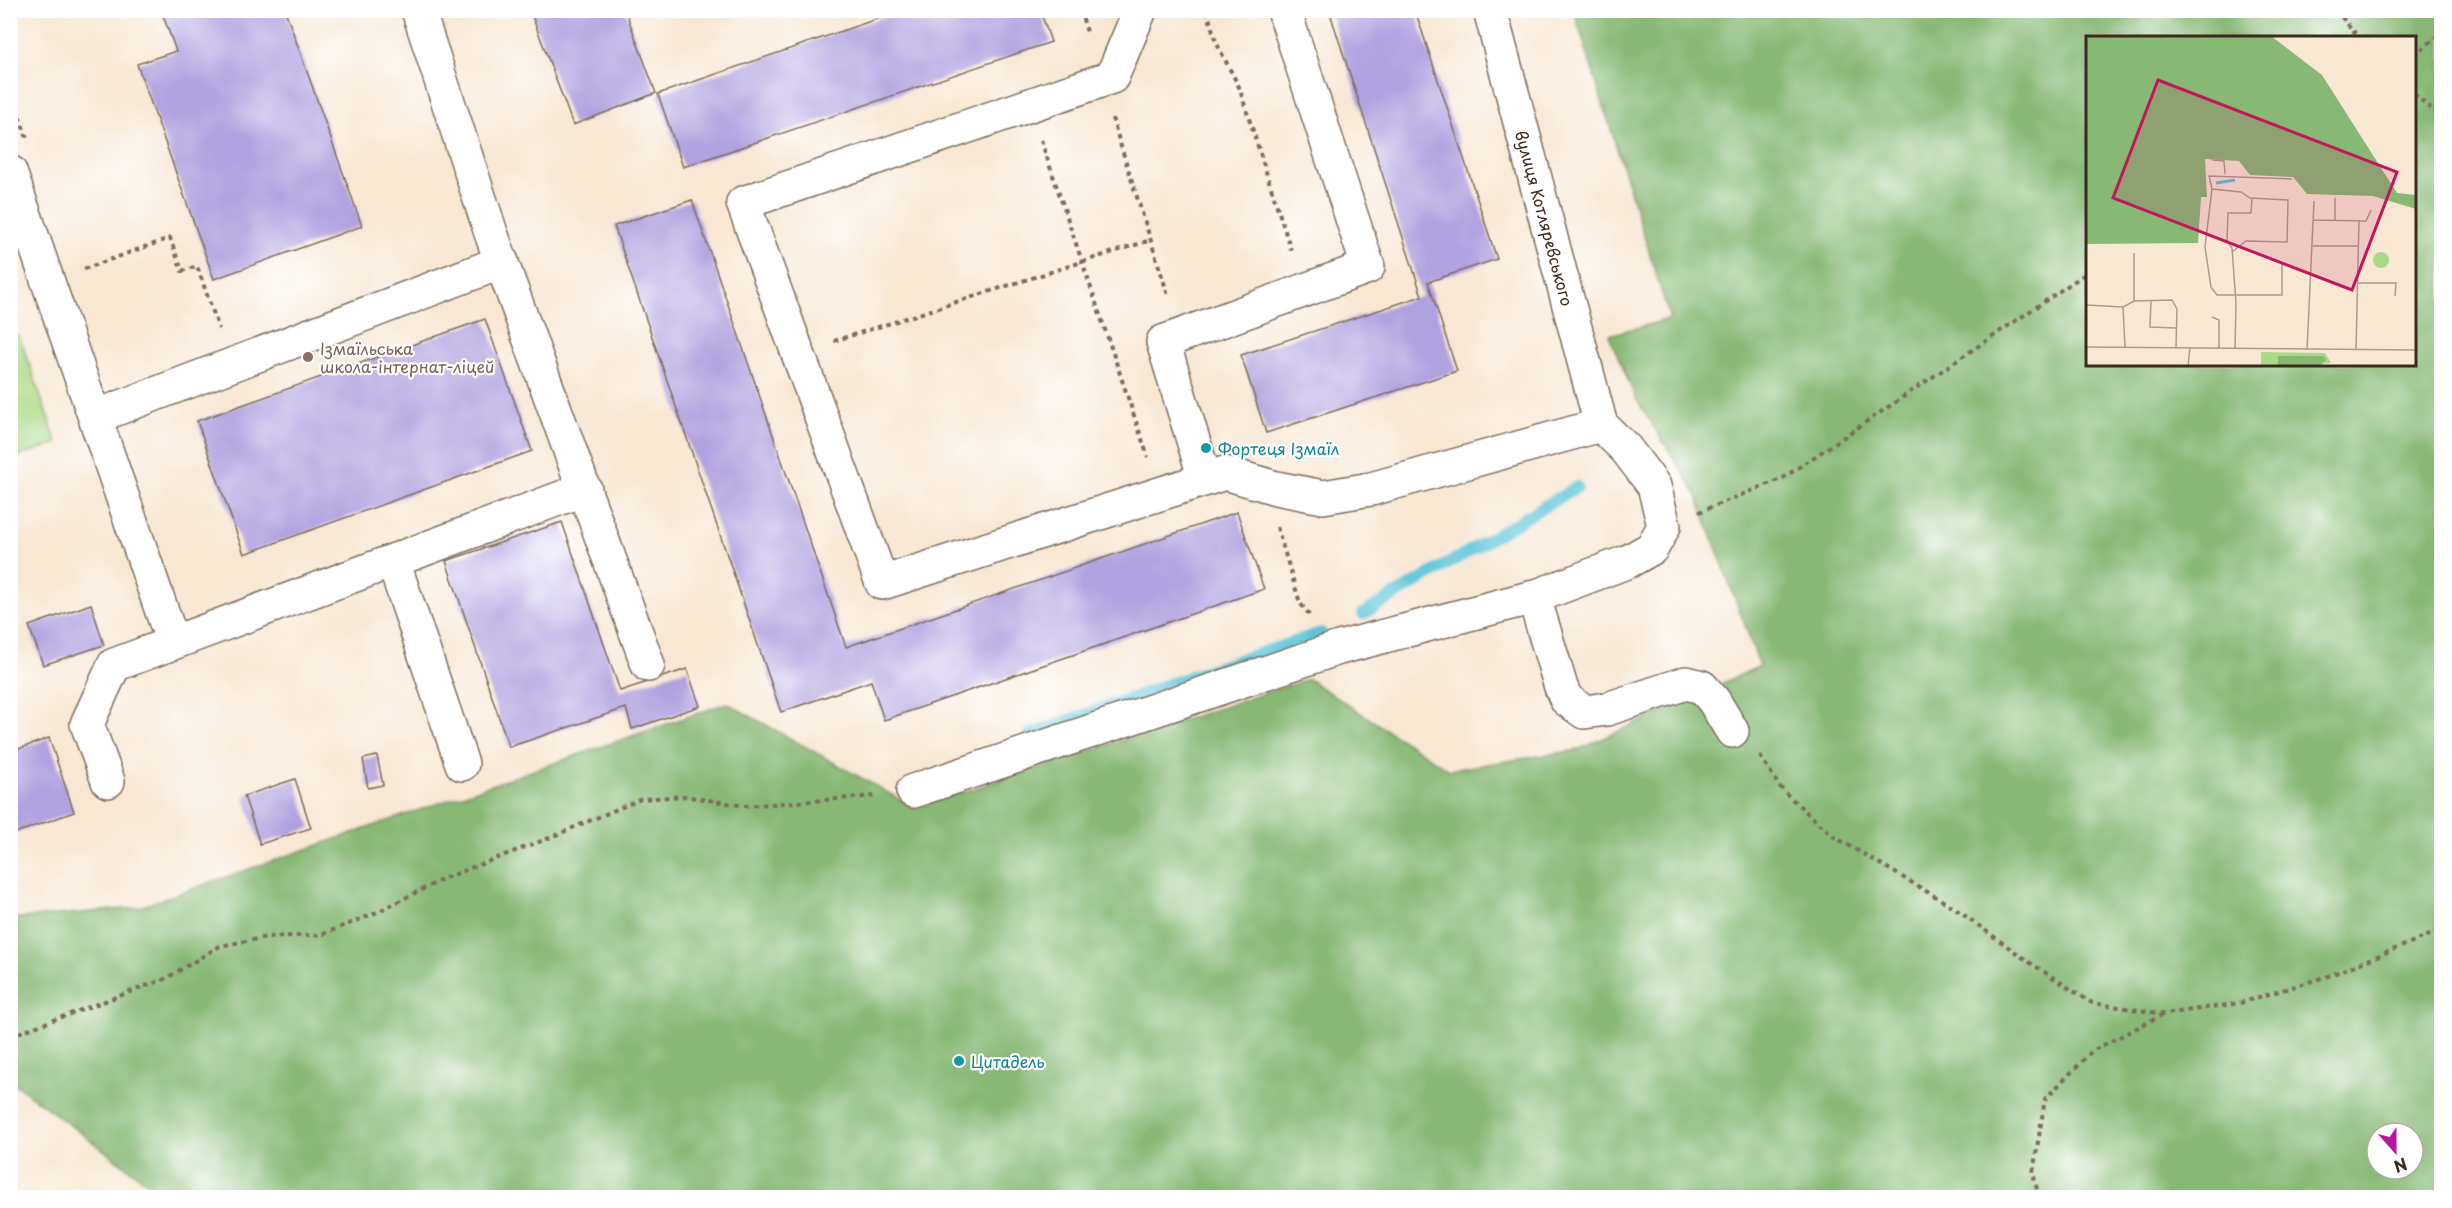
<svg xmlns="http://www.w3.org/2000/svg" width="2452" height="1208" viewBox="0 0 2452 1208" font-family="'Playpen Sans',sans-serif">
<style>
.green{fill:#aad987;stroke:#728252;stroke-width:1.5}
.forest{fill:#87b974;stroke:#617249;stroke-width:1.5;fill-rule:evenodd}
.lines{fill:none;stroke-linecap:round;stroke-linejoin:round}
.stream{stroke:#5dc5da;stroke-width:12}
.building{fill:#b0a1e0}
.minor-casing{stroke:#7d6c5d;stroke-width:36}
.path{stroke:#7d6c5d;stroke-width:4;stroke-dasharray:4.5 4.5;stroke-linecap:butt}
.minor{stroke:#fff;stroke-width:33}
.education-dot{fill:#8d6e63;stroke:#fff;stroke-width:2}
.culture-dot{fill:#0f9aa8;stroke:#fff;stroke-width:2}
.labels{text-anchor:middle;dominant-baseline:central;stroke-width:4.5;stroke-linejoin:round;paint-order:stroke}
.street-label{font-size:16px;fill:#3b2a1e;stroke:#fff}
.education-label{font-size:16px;fill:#785e54;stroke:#fff;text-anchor:start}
.culture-label{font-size:16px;fill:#0d838f;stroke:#fff;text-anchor:start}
.inset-river{fill:none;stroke:#5dc5da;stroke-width:3}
.inset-road{fill:none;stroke:#ac9b8b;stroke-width:1.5}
.view{fill:#c2185b;fill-opacity:0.15;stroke:#c2185b;stroke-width:3}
.inset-edge{fill:none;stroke:#3b2a1e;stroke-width:3}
</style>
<rect width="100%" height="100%" fill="#fff"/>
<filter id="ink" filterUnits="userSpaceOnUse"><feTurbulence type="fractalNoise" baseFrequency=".0167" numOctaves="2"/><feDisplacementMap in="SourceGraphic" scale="12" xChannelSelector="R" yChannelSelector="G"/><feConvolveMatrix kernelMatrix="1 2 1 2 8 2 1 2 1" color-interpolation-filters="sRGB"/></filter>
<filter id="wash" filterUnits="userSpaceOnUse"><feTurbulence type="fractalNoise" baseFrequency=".008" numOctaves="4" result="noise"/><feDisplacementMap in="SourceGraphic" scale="24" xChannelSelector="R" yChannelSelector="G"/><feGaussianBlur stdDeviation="1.35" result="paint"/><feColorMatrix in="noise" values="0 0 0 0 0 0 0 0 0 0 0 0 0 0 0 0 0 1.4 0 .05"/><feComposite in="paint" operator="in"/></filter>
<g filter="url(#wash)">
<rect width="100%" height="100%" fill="#f7e7d3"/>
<path class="green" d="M19,335L57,443L11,459V338Z"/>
<path class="forest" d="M1574,11H2441V1197L168,1198L11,1081V919L137,908L727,703L915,808L1308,679L1449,770L1578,750L1760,666L1696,493L1636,399L1609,335L1670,319ZM2088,38H2414V364H2088ZM2377,1133H2413V1169H2377Z"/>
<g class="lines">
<path class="stream" d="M1363,614L1577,487
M1029,735L1200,673L1321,633"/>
</g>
<g id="blocks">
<path class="building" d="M161,10H285L362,226L214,279L137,64L176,51Z
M530,10H625L656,93L573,125Z
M903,10H1040L1051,42L683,167L658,94Z
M1329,10H1415L1497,259L1428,282L1457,371L1266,433L1241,355L1422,296Z
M692,200L846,647L1237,512L1264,589L884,720L871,681L781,712L614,226Z
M485,319L532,451L244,554L197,421Z
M562,522L620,691L687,669L700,706L632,729L626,708L509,747L446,561Z
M91,604L104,645L43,665L29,626Z
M49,738L74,812L10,835V752Z
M377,756L383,785L368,788L363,759Z
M295,779L311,828L260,844L244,796Z"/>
</g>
</g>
<g filter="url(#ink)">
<use href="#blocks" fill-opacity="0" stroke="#7d6c5d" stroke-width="1.5"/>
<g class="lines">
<defs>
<path id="minor" d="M418,10L492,236L648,665
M1140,10L1112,77L743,203L882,583L1225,473L1276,488L1323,497L1371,489L1601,425
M1490,10L1601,425
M10,172L173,643
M95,417L502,262
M1205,479L1163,342L1368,267L1284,10
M393,561L462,764
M1534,597L1561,687L1566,699L1584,712L1607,709L1686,683L1702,687L1714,701L1732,731
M108,781L87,724L114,665L585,489
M913,791L1339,648L1534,597L1629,561L1652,548L1664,526L1654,486L1626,449L1601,425"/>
</defs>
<use href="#minor" class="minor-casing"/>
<path class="path" d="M1080,10L1087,32
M1207,10L1216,42L1239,87L1291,250
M2336,10L2359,38
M2414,55L2442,33
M10,91L27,138
M2414,94L2442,118
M1112,118L1168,295
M1041,140L1148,457
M84,269L170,238L182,271L197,266L219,329
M834,341L1151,240
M1699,512L1783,478L2088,272
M1277,527L1300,603L1311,617
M1760,756L1783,791L1833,836L1953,907L2029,962L2092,1003L2165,1014L2240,1003L2328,976L2442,930
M10,1036L165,979L220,946L267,937L321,935L371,915L445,878L549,838L641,799L684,796L745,806L876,796
M2039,1198L2033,1173L2045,1099L2092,1051L2164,1014"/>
<use href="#minor" class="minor"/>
</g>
</g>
<circle class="education-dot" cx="308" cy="357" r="6"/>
<g class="culture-dot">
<circle cx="1206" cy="448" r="6"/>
<circle cx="959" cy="1061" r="6"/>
</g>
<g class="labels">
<g class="street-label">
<text transform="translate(1545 218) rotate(75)">вулиця Котляревського</text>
</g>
<g class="education-label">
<text x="320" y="348">Ізмаїльська<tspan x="320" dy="18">школа-інтернат-ліцей</tspan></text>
</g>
<g class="culture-label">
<text x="1218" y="448">Фортеця Ізмаїл</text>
<text x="971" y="1061">Цитадель</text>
</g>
</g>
<g transform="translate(2086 36)">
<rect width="330" height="330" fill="#f7e7d3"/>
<path d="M287 224a8 8 0 1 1 16 0a8 8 0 1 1-16 0ZM175,316L239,317L245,327L175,330Z" fill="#aad987"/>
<path d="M0,0H185L236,39L311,157L330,159V173L287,160L221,158L207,141L164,139L153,125L119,123L121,161H115L112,207L0,208ZM192,320H238L240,324L234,330H192Z" fill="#87b974"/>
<path class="inset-river" d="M130,147L149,144"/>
<path class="inset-road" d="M124,118L127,124L138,125L139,138M126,153L155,156L164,162L202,164L201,206L160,205L146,216M227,184L280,185L285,174M249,184V162M227,210H272M48,217V265M196,226V259H131L125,251L119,211L126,153L123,140L206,143M271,247H310L309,260M65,265L64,291L90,292M0,269L37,271L48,265L86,264L91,273L90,311M37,271L39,311M126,281L133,284V312M0,311L330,314M149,313L150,267L146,212L141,205L142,177H165L166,162M221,314L228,165M270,314L273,185M102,330L104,311"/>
<path class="view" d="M72,44L311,136L266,254L27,162Z"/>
<rect width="330" height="330" class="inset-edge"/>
</g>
<rect width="2452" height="1208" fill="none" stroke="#fff" stroke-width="36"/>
<g transform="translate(2395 1151) rotate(159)"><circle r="28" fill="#ffffff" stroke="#b1aaa5" stroke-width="1.5"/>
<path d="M0-4.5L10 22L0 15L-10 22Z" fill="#b5179e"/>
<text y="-9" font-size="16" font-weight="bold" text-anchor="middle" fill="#3b2a1e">N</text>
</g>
</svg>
